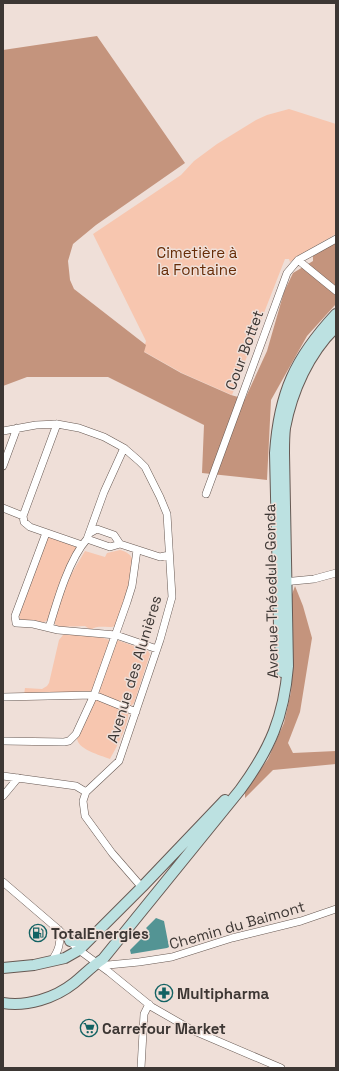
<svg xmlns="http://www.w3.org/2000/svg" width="339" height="1071" viewBox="0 0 339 1071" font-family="'Space Grotesk',sans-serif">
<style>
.green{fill:#f7c6af}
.forest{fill:#c4947d}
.water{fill:#539494}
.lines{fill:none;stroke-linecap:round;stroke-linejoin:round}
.minor-casing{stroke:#675953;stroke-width:8}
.secondary-casing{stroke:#675953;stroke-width:12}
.minor{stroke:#fff;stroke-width:7}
.secondary{stroke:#bce1e1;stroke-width:10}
.labels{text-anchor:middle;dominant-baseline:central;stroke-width:3;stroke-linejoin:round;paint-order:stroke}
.park-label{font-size:15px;fill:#672c07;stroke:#efdfd8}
.street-label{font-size:15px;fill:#3d3734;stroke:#efdfd8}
.poi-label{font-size:15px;font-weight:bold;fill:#3d3734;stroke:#efdfd8;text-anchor:start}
</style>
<rect width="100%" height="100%" fill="#efdfd8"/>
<path class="green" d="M289,109L336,124V234L300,255L290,262L289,259H285L232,395L182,373L143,351L146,341L93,234L181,175L194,161L217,144L256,120L267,115Z
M47,537H51L78,548L49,619C43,626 28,621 20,620L19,614Z
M120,550C125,551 131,554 133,560L129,588L117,626C108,629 98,624 91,630L85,626L58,627L55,624L54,618L69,578L85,551L105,557L107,553Z
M70,634L104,638L109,640L110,642L92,692L24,695L25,688L42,689L47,686L49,683L59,640L63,635Z
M117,640L148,651L150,654L134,703L131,706H128L98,693Z
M95,700H97L128,711C130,722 116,749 110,759C100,755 76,749 77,737Z"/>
<path class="forest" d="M97,36L185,163L96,225L73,244L68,261L70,280L74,289L146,345L144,352L181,373L231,395L245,399L267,351L284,292L293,273L313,261V256L336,242V304L307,336L271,400L267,480L202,473L204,425L108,377H27L3,386V50Z
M295,586L303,606L312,638L300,712L288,743L293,753L336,751V764L273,770L245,798V791L268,759L284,723L291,692L293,657L290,600Z"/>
<path class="water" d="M156,918L164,921L169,947L167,948L131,954L130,950L149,931L146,928Z"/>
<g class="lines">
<defs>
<path id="minor" d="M298,260L336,291
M3,431L36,425L57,424L79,428L104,437L124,448L139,461L145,467L160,497L167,514L172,597L160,640L119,761L86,792L83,801L85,816L112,853L139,884
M3,466L17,428
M206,494L287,273L298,260L336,239
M3,508L23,516
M23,516L57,424
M23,516L24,522L30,527L82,545
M46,533L15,616L16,623L33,624L58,630L116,635L157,649
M90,533L97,529L114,535L120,544
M87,539L104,492L124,448
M283,582L314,579L336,573
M49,628C57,601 69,559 87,539L110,547L120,544L160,557L169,555
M3,697L94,695L136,712
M3,741L64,742L69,741L76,734L94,695L127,602L132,586L137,550
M3,776L76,786L86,792
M3,796L18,778
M3,882L59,930L79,950L109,972L152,1007L192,1030L281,1068
M52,960C59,950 61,943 59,930
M104,968L108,965L139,962L172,957L232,938L301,921L336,909
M141,1068L144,1014L149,1004"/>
<path id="secondary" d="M282,672L279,626L275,453C279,393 295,358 336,314
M70,941H81L89,934
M3,968L34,965L65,958L79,950L142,887L225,800
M3,1003C27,1007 55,998 74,983C84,975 92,966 103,959L240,790C270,749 284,717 288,666L284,453C284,445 284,436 285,428C292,391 309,353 336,327"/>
</defs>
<use href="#minor" class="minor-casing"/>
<use href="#secondary" class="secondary-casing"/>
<use href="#minor" class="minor"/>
<use href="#secondary" class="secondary"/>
</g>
<defs>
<symbol id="fuel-ring" viewBox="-11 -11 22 22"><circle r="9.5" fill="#efdfd8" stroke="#126263" stroke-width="1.5"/><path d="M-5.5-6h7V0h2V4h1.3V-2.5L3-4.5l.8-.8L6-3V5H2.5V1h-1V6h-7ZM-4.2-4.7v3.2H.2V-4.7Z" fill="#126263"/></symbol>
<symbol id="pharmacy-ring" viewBox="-11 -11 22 22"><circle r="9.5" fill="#efdfd8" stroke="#126263" stroke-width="1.5"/><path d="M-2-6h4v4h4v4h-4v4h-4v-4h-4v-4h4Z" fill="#126263"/></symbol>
<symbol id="supermarket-ring" viewBox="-11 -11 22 22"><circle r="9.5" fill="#efdfd8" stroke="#126263" stroke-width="1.5"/><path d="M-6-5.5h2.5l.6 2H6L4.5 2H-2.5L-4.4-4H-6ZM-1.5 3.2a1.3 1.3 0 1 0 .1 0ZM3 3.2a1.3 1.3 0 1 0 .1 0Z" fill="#126263"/></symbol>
</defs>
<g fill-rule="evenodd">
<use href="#fuel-ring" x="28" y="923" width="20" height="20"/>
<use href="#pharmacy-ring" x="154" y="983" width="20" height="20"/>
<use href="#supermarket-ring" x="79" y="1018" width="20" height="20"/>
</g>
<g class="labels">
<g class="park-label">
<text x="197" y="252">Cimetière à<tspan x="197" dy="17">la Fontaine</tspan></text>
</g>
<g class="street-label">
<text transform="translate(244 350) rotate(-70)">Cour Bottet</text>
<text transform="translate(271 591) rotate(-91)">Avenue Théodule Gonda</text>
<text transform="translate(134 669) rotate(-73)">Avenue des Alunières</text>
<text transform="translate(237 925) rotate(-16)">Chemin du Baimont</text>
</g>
<g class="poi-label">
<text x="51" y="933">TotalEnergies</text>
<text x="177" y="993">Multipharma</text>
<text x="102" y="1028">Carrefour Market</text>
</g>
</g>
<rect width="339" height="1071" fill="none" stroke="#3d3734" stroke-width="8"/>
</svg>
